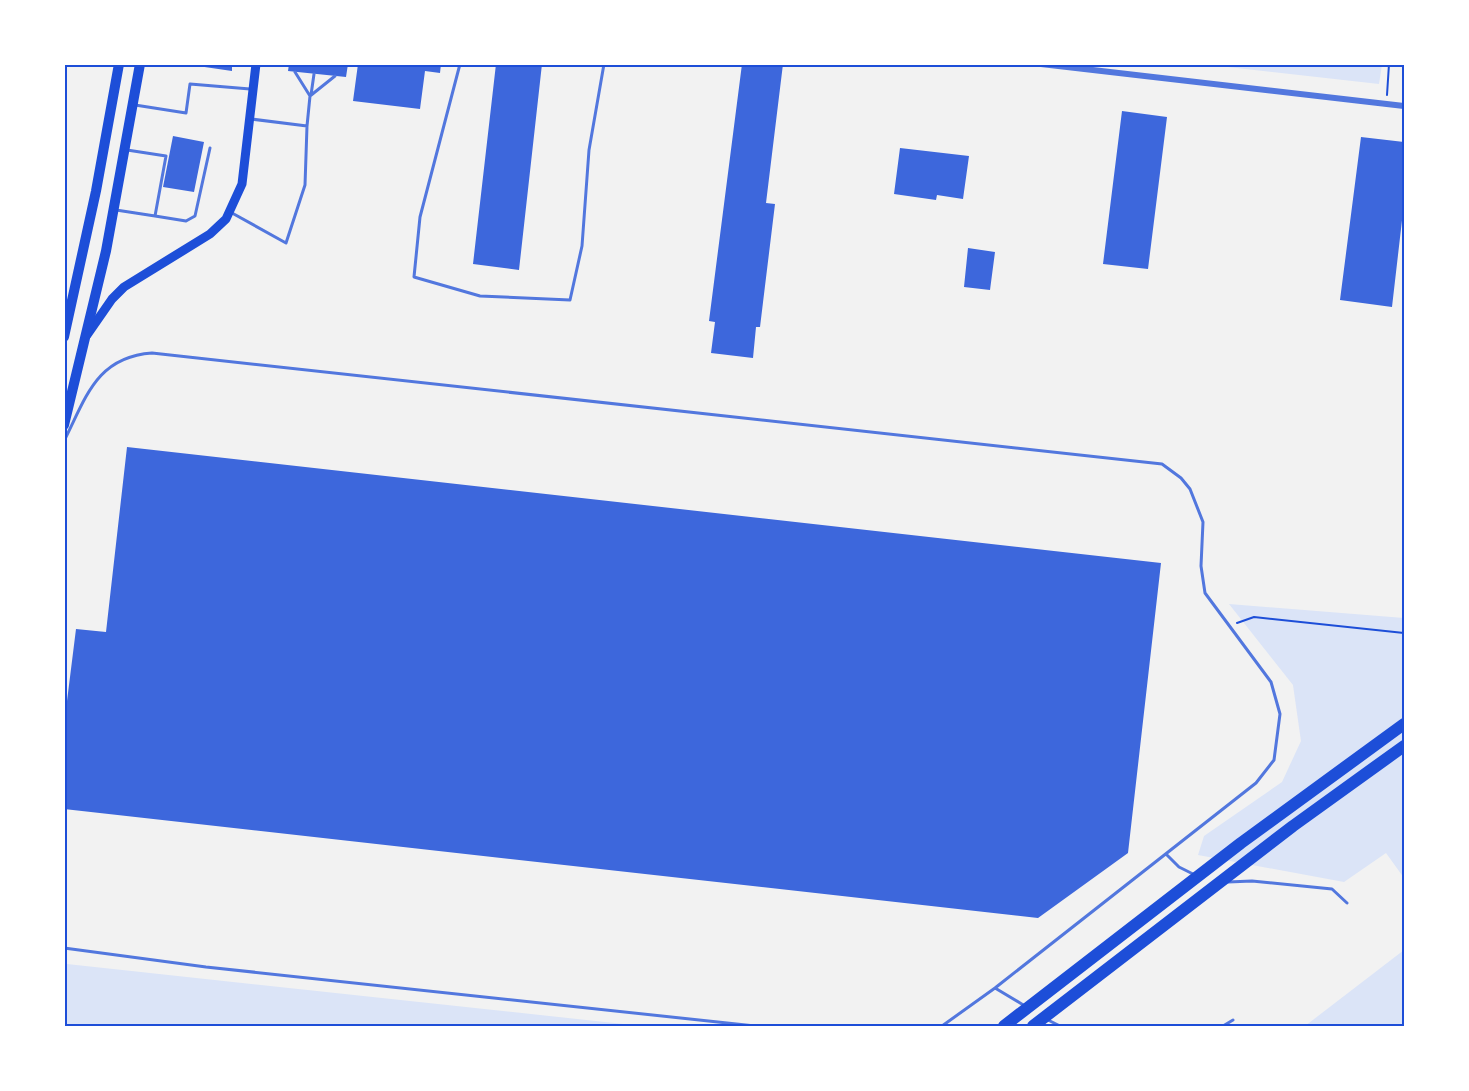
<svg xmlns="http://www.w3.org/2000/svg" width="1469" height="1091" viewBox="0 0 1469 1091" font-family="Inter,sans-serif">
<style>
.green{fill:#dbe4f7}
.building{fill:#3d67dc}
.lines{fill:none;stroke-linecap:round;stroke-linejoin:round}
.path{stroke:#1d4ed8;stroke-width:2}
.service{stroke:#5277de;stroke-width:3}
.minor{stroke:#5277de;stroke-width:6}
.secondary{stroke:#1d4ed8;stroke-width:9}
.trunk{stroke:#1d4ed8;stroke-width:10}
.motorway{stroke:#1d4ed8;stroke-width:12}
.neatline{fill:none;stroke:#1d4ed8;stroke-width:2}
</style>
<rect width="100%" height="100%" fill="#f2f2f2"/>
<path class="green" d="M1210,65H1382L1379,84Z
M1229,604L1404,618V878L1386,853L1344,882L1198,855L1204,836L1282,782L1301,741L1293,685Z
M1404,950V1026H1305Z
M64,963L67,964L642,1026H65Z"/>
<path class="building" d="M184,64H232V71Z
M289,64H348L346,77L288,71Z
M358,64H441L440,73L425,71L420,109L353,101Z
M496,64H542L519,270L473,264Z
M742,64H783L766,203L775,204L760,327H756L753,358L711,353L715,322L709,321Z
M1122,111L1167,117L1148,269L1103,264Z
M173,136L204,142L194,192L163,187Z
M1361,137L1404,142V203L1392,307L1340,300Z
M900,148L969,156L963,199L937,195L936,200L894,194Z
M968,248L995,252L990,290L964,287Z
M127,447L1161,563L1128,853L1038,918L64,809V725L76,629L106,632Z"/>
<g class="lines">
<path class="path" d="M1387,95L1389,64
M1237,623L1254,617L1404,633"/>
<path class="service" d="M460,64L420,217L414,277L480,296L570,300L582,246L589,150L604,64
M311,95L314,74
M310,96L335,76
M135,105L186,113L190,84L250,89
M251,119L307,126L310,96L295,72
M127,150L166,156L155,216L186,221L195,216L210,148
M116,210L155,216
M232,213L286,243L305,185L307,126
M64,441C86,398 96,357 152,353L1162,464L1181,478L1190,489L1203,522L1201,566L1205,593L1271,682L1280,714L1274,760L1256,783L995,988L942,1026
M1166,854L1179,867L1193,874
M1228,882L1252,881L1332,889L1347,903
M64,948L206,967L755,1026
M995,988L1025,1006
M1048,1020L1060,1026
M1223,1026L1233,1020"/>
<path class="minor" d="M1041,64L1404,106"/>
<path class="secondary" d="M87,335L112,299L124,287L210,234L226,219L242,184L256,64"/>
<path class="trunk" d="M64,337L96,191L119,64
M64,425L106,251L140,64"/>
<path class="motorway" d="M1004,1026L1241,843L1404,724
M1033,1026L1293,826L1404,746"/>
</g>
<rect width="1469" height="1091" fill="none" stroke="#ffffff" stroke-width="132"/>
<rect x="66" y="66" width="1337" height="959" class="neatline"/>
</svg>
